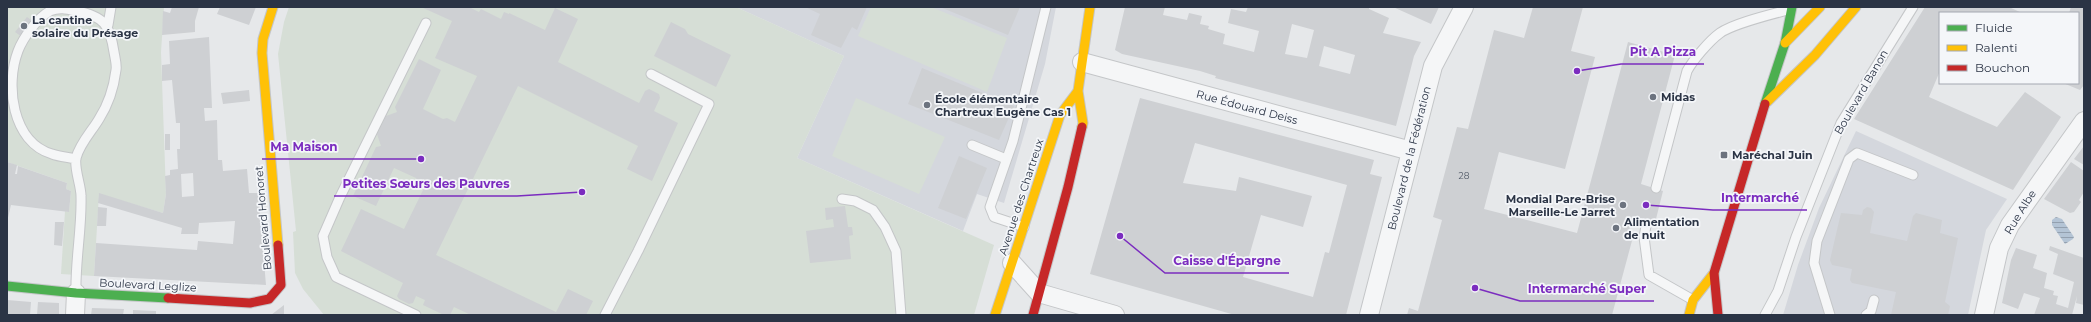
<svg xmlns="http://www.w3.org/2000/svg" width="2091" height="322" viewBox="0 0 2091 322" font-family="Montserrat,sans-serif">
<style>
.built{fill:#d4d7dd}
.garden{fill:#d6ded6}
.water{fill:url(#water-rules)}
.building{fill:#ced0d3;fill-rule:evenodd}
.lines{fill:none;stroke-linecap:round;stroke-linejoin:round}
.lane-casing{stroke:#c4c6c8;stroke-width:11}
.street-casing{stroke:#c4c6c8;stroke-width:20}
.fast-casing{stroke:#c4c6c8;stroke-width:11}
.slow-casing{stroke:#c4c6c8;stroke-width:11}
.jam-casing{stroke:#c4c6c8;stroke-width:11}
.lane{stroke:#f5f6f7;stroke-width:9}
.street{stroke:#f5f6f7;stroke-width:18}
.fast{stroke:#4caf50;stroke-width:9}
.slow{stroke:#ffc107;stroke-width:9}
.jam{stroke:#c62828;stroke-width:9}
.poi-dot{fill:#6c737f;stroke:#f4f6f9;stroke-width:1.5}
.labels{text-anchor:middle;dominant-baseline:central;stroke-width:3.5;stroke-linejoin:round;paint-order:stroke}
.number-label{font-size:9px;fill:#545c69}
.poi-label{font-size:11px;font-weight:bold;fill:#2b3445;stroke:#f4f6f9;text-anchor:start}
.street-label{font-size:11px;fill:#2b3445;stroke:#f4f6f9}
.leader{fill:none;stroke:#7b2cbf;stroke-width:1.5}
.callout-dot{fill:#7b2cbf;stroke:#f4f6f9;stroke-width:1.5}
.callout-label{font-size:12px;text-anchor:middle;font-weight:bold;fill:#7b2cbf;stroke:#f4f6f9;stroke-width:3.5;stroke-linejoin:round;paint-order:stroke}
</style>
<defs>
<pattern id="water-rules" width="6" height="5" patternUnits="userSpaceOnUse"><rect width="6" height="5" fill="#b4c4d5"/><path d="M0 2.5h6" fill="none" stroke="#93a0af"/></pattern>
</defs>
<rect width="100%" height="100%" fill="#e6e8ea"/>
<path class="built" d="M736,7H1056L1045,64L1004,203L977,194L963,231L797,158L844,56Z
M1856,131L2007,199L1986,230L1968,315H1783L1798,265L1819,208Z"/>
<path class="garden" d="M7,7H164L161,52L166,194L163,213L99,194L94,276L61,274L65,211L69,212L71,191L66,189L67,183L7,162Z
M289,7H736L844,56L797,158L994,245L974,315H324L303,289L295,273L293,232L296,231L278,54L284,22Z
M871,7H931L1007,38L987,92L858,36Z
M856,98L945,137L919,194L832,156Z"/>
<path class="water" d="M2056,217L2062,219L2074,237L2073,239L2065,244L2052,225V220Z"/>
<path class="building" d="M172,7H199L195,21V32L162,35L163,11L170,13Z
M220,7H256L249,25L217,14Z
M421,7H469L479,12L481,9L501,19L504,12L509,14V13L545,30L555,8L578,19L558,62L639,103L645,91L649,89L659,94L660,98L654,111L678,123L652,181L627,169L638,146L518,86L436,255L556,312L568,289L593,301L586,315H471L454,307L450,315H444L423,305L425,300L416,296L413,303L409,304L399,299L397,296L403,283L341,251L361,209L404,229L425,186L418,182L416,178L394,168L376,206L353,196L376,147L381,146L377,134L386,116L397,112L395,107L419,59L441,70L423,109L443,119L447,118L455,122L477,76L435,58L452,21Z
M805,7H867L857,30L852,27L841,48L811,35L820,14Z
M940,7H1020L1008,35Z
M1125,7H1165L1163,15L1187,20L1189,13L1202,16L1200,24L1209,26L1208,29L1225,34L1223,44L1254,52L1259,31L1228,23L1231,9L1246,12L1248,7H1369V9L1389,18L1383,33L1421,42L1414,56L1396,126L1215,78L1216,76L1200,71L1122,54L1115,50ZM1292,24L1314,30L1307,58L1285,54ZM1324,46L1355,55L1350,74L1319,66Z
M1393,7H1439L1431,24Z
M1533,7H1583L1571,51L1595,57L1565,169L1499,152L1484,209L1577,233L1628,42L1675,55L1641,184L1663,191L1654,227L1631,222L1628,236L1633,237L1612,315H1407L1409,308L1418,311L1442,220L1433,217L1457,127L1468,129L1494,30L1524,38Z
M1925,7H2009L2022,13H1940V71L1929,97L1997,127L2025,92L2061,117L2013,190L1854,119Z
M2071,7H2084V85L2080,90L2063,83H2078V13H2069Z
M27,17L34,22L22,37L15,32Z
M671,22L685,29L688,34L731,55L716,87L654,56Z
M209,37L212,108H204L205,121L217,120L218,160H222L223,171L247,169L249,193H258L266,285L94,276L96,243L197,250L198,241L233,244L235,221L199,223L198,234H181L182,228L98,203L99,193L163,213L166,194L165,176L170,175V170L178,169L177,149H180V123H176L172,80L162,81V65L170,64L169,41ZM193,173L194,196L182,197L181,174Z
M922,68L1014,106L999,140L908,104Z
M249,90L250,101L223,104L221,93Z
M1140,98L1374,160L1370,174L1382,177L1346,315H1235L1090,274ZM1195,143L1347,185L1329,253L1325,252L1313,297L1243,277L1261,215L1303,227L1312,196L1239,177L1236,191L1183,183Z
M165,134H170V150H165Z
M2084,146V165L2074,159Z
M959,156L987,168L966,219L938,208Z
M7,162L17,165L15,174H17L18,166L67,183L66,189L71,191L69,212L11,205L7,222Z
M2071,162L2084,171V192L2079,200L2081,202L2074,212L2070,213L2044,199Z
M845,206L848,227H852L853,235L849,236L851,259L810,263L806,231L834,227L833,219L826,220L825,208Z
M98,207L107,208L106,226H97Z
M1867,207L1871,208L1874,212L1870,233L1907,241L1913,216L1916,213L1942,220L1940,233L1958,238L1945,302L1950,306L1948,315H1891L1896,292L1852,283L1850,280L1852,269L1832,265L1830,260L1841,213L1862,215L1863,210Z
M55,222H64L62,246L54,245Z
M2050,246L2084,258V305L2076,303L2077,296L2072,315H2034L2040,298L2024,293L2018,309L2002,303L2011,260L2016,248L2037,255L2033,268L2047,273L2044,288L2054,291L2053,295L2058,296L2056,304L2068,308L2074,282L2053,274L2058,254L2049,250Z
M7,300L31,302L30,315H7Z
M38,302L59,303V315H37Z
M284,305V315H271Z
M92,308L124,309L123,315H91Z
M133,310L156,311V315H133Z"/>
<g class="lines">
<defs>
<path id="lane" d="M108,25L111,7
M972,145L1006,159
M1656,188L1687,71C1693,60 1709,41 1720,33C1734,23 1773,14 1791,9
M842,199L855,201L873,210L885,227L896,251L901,315
M1646,226L1644,237L1649,275L1693,300
M1024,227L994,217L990,207L1013,141L1046,7
M76,293C75,261 82,229 81,196C81,185 74,169 76,158C80,143 92,131 99,119C108,105 114,86 116,70C117,65 115,58 114,52C110,25 104,16 76,11C67,9 59,7 50,11C37,18 23,38 18,51C5,85 12,142 52,154C60,157 68,157 76,159
M416,315L336,277L327,257L323,236L340,197L426,23
M605,315L638,251L709,104L651,74
M1765,315L1778,291L1796,237L1841,123L1913,7
M1830,315L1814,263L1817,241L1849,159L1857,153L1913,175
M1866,315L1871,311L1874,300"/>
<path id="street" d="M1082,62L1411,151
M1012,263L1039,293L1115,315
M75,315L76,293
M1369,315L1433,66L1464,7
M1984,315L1999,248L2010,225L2084,121"/>
<path id="fast" d="M1765,104L1785,43L1792,7
M7,286L76,293L168,298"/>
<path id="slow" d="M273,7L263,39L262,53L278,245
M1785,43L1820,7
M1767,102L1815,55L1856,7
M1082,127L1083,123L1078,91L1090,7
M995,315L1060,115L1078,91
M1689,315L1693,300L1714,273"/>
<path id="jam" d="M168,298L250,303L269,299L281,285L278,245
M1033,315L1068,187L1082,127
M1718,315L1714,273L1765,104"/>
</defs>
<use href="#lane" class="lane-casing"/>
<use href="#street" class="street-casing"/>
<use href="#fast" class="fast-casing"/>
<use href="#slow" class="slow-casing"/>
<use href="#jam" class="jam-casing"/>
<use href="#lane" class="lane"/>
<use href="#street" class="street"/>
<use href="#fast" class="fast"/>
<use href="#slow" class="slow"/>
<use href="#jam" class="jam"/>
</g>
<g class="poi-dot">
<circle cx="24" cy="26" r="4"/>
<circle cx="1653" cy="97" r="4"/>
<circle cx="927" cy="105" r="4"/>
<rect x="1720" y="151" width="8" height="8" rx="2"/>
<circle cx="1623" cy="205" r="4"/>
<circle cx="1616" cy="228" r="4"/>
</g>
<g class="labels">
<g class="number-label">
<text x="1464" y="175">28</text>
</g>
<g class="poi-label">
<text x="32" y="20">La cantine<tspan x="32" dy="13">solaire du Présage</tspan></text>
<text x="1661" y="97">Midas</text>
<text x="935" y="99">École élémentaire<tspan x="935" dy="13">Chartreux Eugène Cas 1</tspan></text>
<text x="1732" y="155">Maréchal Juin</text>
<text x="1615" y="199" text-anchor="end">Mondial Pare-Brise<tspan x="1615" dy="13">Marseille-Le Jarret</tspan></text>
<text x="1624" y="222">Alimentation<tspan x="1624" dy="13">de nuit</tspan></text>
</g>
<g class="street-label">
<text transform="translate(1861 92) rotate(-60)">Boulevard Banon</text>
<text transform="translate(1247 107) rotate(15)">Rue Édouard Deiss</text>
<text transform="translate(1409 158) rotate(-76)">Boulevard de la Fédération</text>
<text transform="translate(1021 197) rotate(-72)">Avenue des Chartreux</text>
<text transform="translate(2020 212) rotate(-58)">Rue Albe</text>
<text transform="translate(263 218) rotate(-95)">Boulevard Honoret</text>
<text transform="translate(148 285) rotate(3)">Boulevard Leglize</text>
</g>
</g>
<path class="leader" d="M1577 71L1621 64H1704M421 159L345 159H262M582 192L517 196H334M1646 205L1713 210H1807M1120 236L1165 273H1289M1475 288L1520 301H1654"/>
<g class="callout-dot">
<circle cx="1577" cy="71" r="4"/>
<circle cx="421" cy="159" r="4"/>
<circle cx="582" cy="192" r="4"/>
<circle cx="1646" cy="205" r="4"/>
<circle cx="1120" cy="236" r="4"/>
<circle cx="1475" cy="288" r="4"/>
</g>
<g class="callout-label">
<text x="1663" y="56">Pit A Pizza</text>
<text x="304" y="151">Ma Maison</text>
<text x="426" y="188">Petites Sœurs des Pauvres</text>
<text x="1760" y="202">Intermarché</text>
<text x="1227" y="265">Caisse d'Épargne</text>
<text x="1587" y="293">Intermarché Super</text>
</g>
<rect width="2091" height="322" fill="none" stroke="#2b3445" stroke-width="16"/>
<rect x="1939" y="12" width="140" height="72" fill="#f4f6f9" stroke="#a4a8b1"/>
<rect x="1947" y="25" width="20" height="6" fill="#4caf50" stroke="#a4a8b1"/>
<text x="1975" y="32" font-size="12" fill="#2b3445">Fluide</text>
<rect x="1947" y="45" width="20" height="6" fill="#ffc107" stroke="#a4a8b1"/>
<text x="1975" y="52" font-size="12" fill="#2b3445">Ralenti</text>
<rect x="1947" y="65" width="20" height="6" fill="#c62828" stroke="#a4a8b1"/>
<text x="1975" y="72" font-size="12" fill="#2b3445">Bouchon</text>
</svg>
